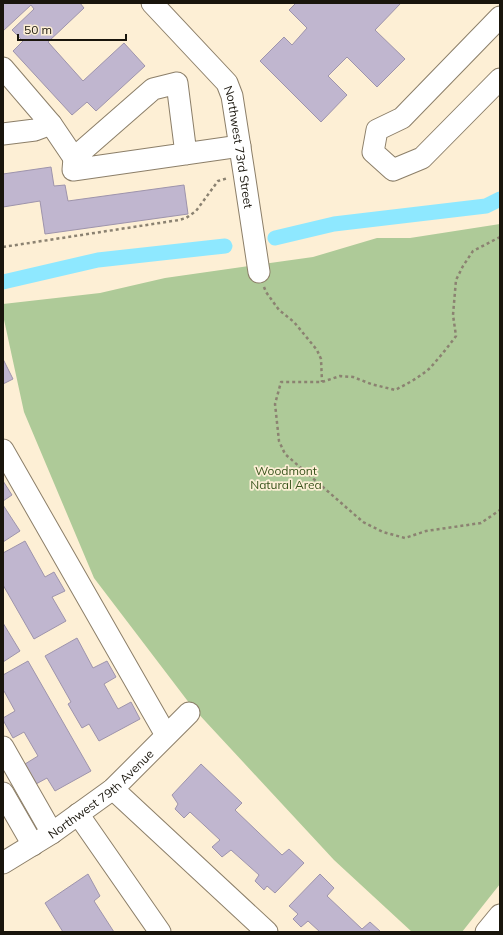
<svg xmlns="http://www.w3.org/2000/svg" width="503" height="935" viewBox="0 0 503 935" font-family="Mulish,sans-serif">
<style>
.green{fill:#aeca98}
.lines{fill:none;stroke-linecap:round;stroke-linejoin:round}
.canal{stroke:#8ee8ff;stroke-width:15}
.building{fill:#c0b6cf;stroke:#9e94ac}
.minor-casing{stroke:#8c7f69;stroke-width:23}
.path{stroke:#8b8271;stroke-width:2.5;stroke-dasharray:3 3;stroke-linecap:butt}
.minor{stroke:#fff;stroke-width:21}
.labels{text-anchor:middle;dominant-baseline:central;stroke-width:3.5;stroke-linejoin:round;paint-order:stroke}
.street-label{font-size:12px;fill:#19150c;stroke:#fdefd5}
.park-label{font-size:12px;fill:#38531c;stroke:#fdefd5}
</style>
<rect width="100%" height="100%" fill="#fdefd5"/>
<path class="green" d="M500,224V884L462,932H412L334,860L193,708L94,578L24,412L3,315V304L100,293L165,278L313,257L377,238H410Z"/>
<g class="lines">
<path class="canal" d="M275,238L334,224L486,206L500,199
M3,282L98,260L225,246"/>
</g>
<path class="building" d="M3,3H80L84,8L48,42L83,81L124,43L145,66L96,111L87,102L72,115L13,51L23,41L12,30L34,9L31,5L3,31Z
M296,3H401L375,30L405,59L377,87L347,57L328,76L347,95L321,122L260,61L284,37L292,45L307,28L289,10Z
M51,167L54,186L65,185L68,201L184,185L188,214L45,234L40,201L3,207V174Z
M3,359L13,379L3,384Z
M3,481L12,495L3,501Z
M3,505L20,531L3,542Z
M25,541L45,577L54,572L65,591L52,597L66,621L34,639L3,585V553Z
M3,623L20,651L3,662Z
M77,638L93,668L107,661L116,677L104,684L118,709L131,702L140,719L99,741L89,724L82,728L68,704L71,702L45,656Z
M28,661L91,771L55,791L47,778L36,784L25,764L38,756L24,732L13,738L3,720V718L15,711L4,691H3V675Z
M201,764L242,803L235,810L282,855L289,849L304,863L275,893L267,886L264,890L255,881L259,875L231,850L222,857L212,847L220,840L190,812L184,818L175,809L178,804L172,795Z
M88,874L100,896L94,901L114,932H63L45,903Z
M320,874L334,888L327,896L362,929L370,922L381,932H320L308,921L301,927L293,919L298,914L289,906Z"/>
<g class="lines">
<defs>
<g id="minor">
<path id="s1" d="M152,3L227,83L232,96L244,173L259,272"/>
<path d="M500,17L402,118L377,130L373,152L393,170L422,158L500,79"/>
<path d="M3,68L51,124L35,130L3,134"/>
<path d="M51,124L74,158"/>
<path d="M186,154L177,83L153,89L74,158L73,170L240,146"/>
<path d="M3,450L166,735"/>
<path d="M3,747L52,833"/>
<path d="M113,789L267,932"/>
<path d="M3,793L33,845"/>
<path d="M78,814L160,932"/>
<path id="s2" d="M3,863L52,833L113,789L189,713"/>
<path d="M486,932L500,915"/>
</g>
</defs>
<use href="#minor" class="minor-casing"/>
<path class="path" d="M500,237L473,251L463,266L456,280L453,315L456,336C448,347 439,358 430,368C420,377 407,384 395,390L371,384L353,377L340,376L322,382H281L275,404L279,441L285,454L363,522L383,532L405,538L426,531L481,523L500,510
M3,247L179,220L186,218L196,211L218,181L228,178
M264,287L266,292L279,310L294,322L317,350L321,359L322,382"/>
<use href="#minor" class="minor"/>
</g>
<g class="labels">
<g class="street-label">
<text stroke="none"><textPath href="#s1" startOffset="175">Northwest 73rd Street</textPath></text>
<text stroke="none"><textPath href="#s2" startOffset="120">Northwest 79th Avenue</textPath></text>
</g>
<g class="park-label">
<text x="286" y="470">Woodmont<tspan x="286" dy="14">Natural Area</tspan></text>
</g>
</g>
<rect width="503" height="935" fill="none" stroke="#19150c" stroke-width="8"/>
<path d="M18 34v6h108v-6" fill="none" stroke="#19150c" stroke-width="2"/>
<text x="24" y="34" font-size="12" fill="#19150c" stroke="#fdefd5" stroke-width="3" paint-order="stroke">50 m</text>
</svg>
